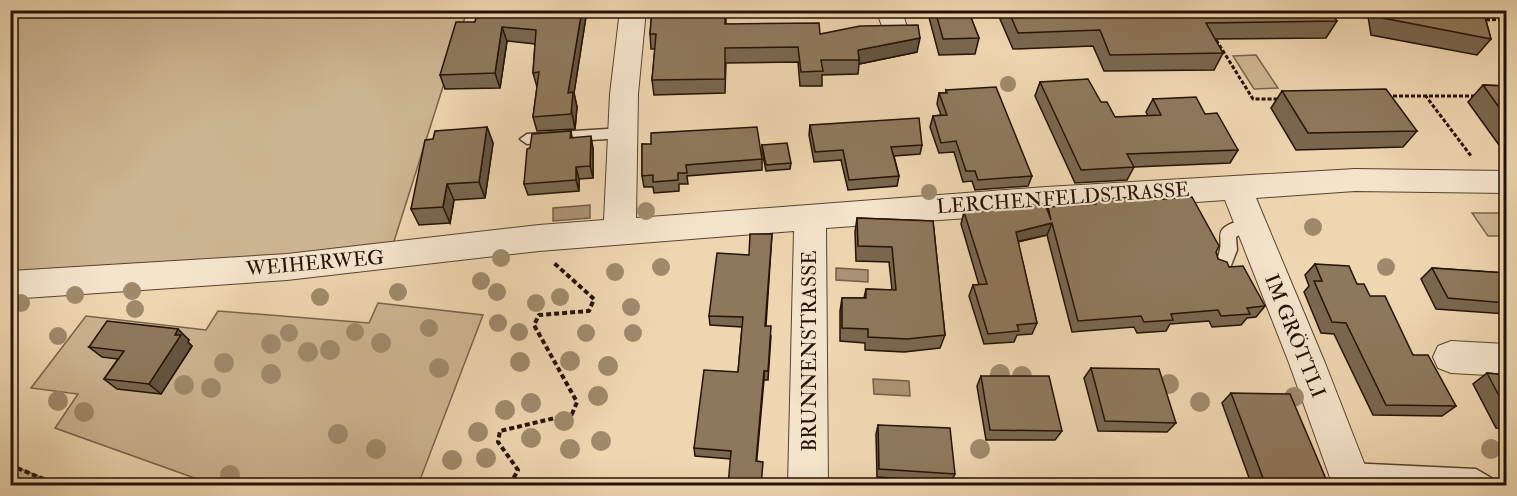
<svg xmlns="http://www.w3.org/2000/svg" width="1517" height="496" viewBox="0 0 1517 496" font-family="'IM FELL Double Pica',serif">
<style>
.green{fill:#ccb592;stroke:#786449;stroke-width:1.5}
.water{fill:#aa9374;stroke:#755f46;stroke-width:1.5}
.lines{fill:none;stroke-linecap:round;stroke-linejoin:round}
.lane-casing{stroke:#57432c;stroke-width:3}
.street-casing{stroke:#57432c;stroke-width:2}
.path-far1{stroke:#251200;stroke-width:3;stroke-dasharray:4 2;stroke-linecap:butt}
.path{stroke:#251200;stroke-width:4;stroke-dasharray:5 3;stroke-linecap:butt}
.lane{fill:#f4e4cc;fill-rule:evenodd}
.street{fill:#f4e4cc;fill-rule:evenodd}
.tree{fill:#9f8a6b}
.wall{fill:#7a674f;stroke:#251200;stroke-width:1.5}
.shaded-wall{fill:#635440;stroke:#251200;stroke-width:1.5}
.building{fill:#8e785c;stroke:#251200;stroke-width:1.5}
.labels{text-anchor:middle;dominant-baseline:central;stroke-width:4.5;stroke-linejoin:round;paint-order:stroke}
.street-label{font-size:20px;fill:#251200;stroke:#f4e4cc}
</style>
<rect width="100%" height="100%" fill="#eed6b0"/>
<filter id="stains"><feTurbulence type="fractalNoise" baseFrequency=".00333" numOctaves="4"/><feColorMatrix values="0 0 0 0 .2 0 0 0 0 .09 0 0 0 0 .02 0 0 0 .5 -.17"/></filter>
<radialGradient id="worn" r=".72"><stop offset=".6" stop-color="#630" stop-opacity="0"/><stop offset="1" stop-color="#630" stop-opacity=".3"/></radialGradient>
<path class="green" d="M11,11H467L389,257L11,286Z
M1256,55L1278,88L1254,89L1233,56Z
M1472,213H1506V236H1488Z
M378,303L483,315L418,485H214L55,428L78,394L31,388L86,316L206,330L218,311L369,323Z
M11,465L60,485H11Z"/>
<path class="water" d="M590,205V218L553,221V208Z
M836,268L868,270V282L836,280Z
M873,379L909,381L910,396L874,394Z"/>
<g class="lines">
<defs>
<path id="lane" d="M623,128L630,133L623,138L527,144L520,139L527,134Z
M1241,220L1257,222L1259,226L1257,230L1244,232L1236,237L1237,250L1230,268L1218,271L1212,269L1210,264L1212,259L1218,257C1226,236 1209,230 1241,220Z
M1348,463L1476,469L1493,479L1496,486L1348,483L1341,480L1338,473L1341,466Z"/>
<path id="street" d="M620,10H646L638,94L636,218L1046,187L1355,169L1506,171V193L1355,191L1256,198L1325,363L1373,486H1333L1289,363L1225,200L826,228L828,486H788L794,231L539,251L287,280L10,299V271L287,254L539,225L604,220L610,94Z
M876,10H902L908,31L904,37L895,39L886,37Z
M1451,341L1506,344V376L1451,373L1438,368L1433,357L1438,346Z"/>
</defs>
<use href="#lane" class="lane-casing"/>
<use href="#street" class="street-casing"/>
<path class="path-far1" d="M1486,20L1506,19
M1213,35L1253,99H1281
M1425,95L1471,156
M1387,96H1479"/>
<path class="path" d="M10,465L60,486
M476,486L512,481L518,470L498,442L500,431L572,414L577,402L534,325L539,315L589,311L594,299L554,263"/>
<use href="#lane" class="lane"/>
<use href="#street" class="street"/>
</g>
<g class="tree">
<circle cx="1008" cy="84" r="8"/>
<circle cx="929" cy="192" r="8"/>
<circle cx="646" cy="211" r="9"/>
<circle cx="1313" cy="227" r="9"/>
<circle cx="501" cy="258" r="9"/>
<circle cx="661" cy="267" r="9"/>
<circle cx="1386" cy="267" r="9"/>
<circle cx="615" cy="272" r="9"/>
<circle cx="481" cy="281" r="9"/>
<circle cx="132" cy="291" r="9"/>
<circle cx="398" cy="292" r="9"/>
<circle cx="497" cy="292" r="9"/>
<circle cx="75" cy="295" r="9"/>
<circle cx="320" cy="297" r="9"/>
<circle cx="560" cy="297" r="9"/>
<circle cx="21" cy="303" r="9"/>
<circle cx="536" cy="303" r="9"/>
<circle cx="631" cy="307" r="9"/>
<circle cx="135" cy="309" r="9"/>
<circle cx="498" cy="323" r="9"/>
<circle cx="429" cy="328" r="9"/>
<circle cx="355" cy="332" r="9"/>
<circle cx="519" cy="332" r="9"/>
<circle cx="289" cy="333" r="9"/>
<circle cx="586" cy="333" r="9"/>
<circle cx="633" cy="333" r="9"/>
<circle cx="58" cy="336" r="9"/>
<circle cx="381" cy="343" r="10"/>
<circle cx="271" cy="344" r="10"/>
<circle cx="330" cy="350" r="10"/>
<circle cx="308" cy="352" r="10"/>
<circle cx="570" cy="361" r="10"/>
<circle cx="520" cy="362" r="10"/>
<circle cx="224" cy="363" r="10"/>
<circle cx="608" cy="366" r="10"/>
<circle cx="439" cy="368" r="10"/>
<circle cx="271" cy="374" r="10"/>
<circle cx="1000" cy="374" r="10"/>
<circle cx="1022" cy="376" r="10"/>
<circle cx="1169" cy="384" r="10"/>
<circle cx="184" cy="385" r="10"/>
<circle cx="211" cy="388" r="10"/>
<circle cx="598" cy="396" r="10"/>
<circle cx="1294" cy="397" r="10"/>
<circle cx="58" cy="401" r="10"/>
<circle cx="1200" cy="402" r="10"/>
<circle cx="531" cy="403" r="10"/>
<circle cx="505" cy="410" r="10"/>
<circle cx="84" cy="412" r="10"/>
<circle cx="564" cy="421" r="10"/>
<circle cx="478" cy="432" r="10"/>
<circle cx="338" cy="434" r="10"/>
<circle cx="531" cy="438" r="10"/>
<circle cx="601" cy="441" r="10"/>
<circle cx="376" cy="449" r="10"/>
<circle cx="570" cy="449" r="10"/>
<circle cx="980" cy="449" r="10"/>
<circle cx="1491" cy="449" r="10"/>
<circle cx="486" cy="458" r="10"/>
<circle cx="452" cy="460" r="10"/>
<circle cx="230" cy="475" r="10"/>
</g>
<path class="wall" d="M478,10H587L574,93L577,107L575,129L537,131L533,117L537,87L533,73L535,44L507,41L500,88L445,89L440,75L475,22Z
M652,10H726V24L820,34L917,52L859,64L858,74L822,75V86H800L798,62L726,63L725,93L654,95L652,80L655,49H651L650,34Z
M927,10H968L979,38L975,54L939,55Z
M996,10H1329L1337,21L1326,38L1215,39L1223,53L1214,70L1104,71L1093,46L1013,49Z
M1367,10H1483L1491,39L1477,55L1371,35Z
M1040,82L1101,102L1115,117L1148,116L1146,112L1153,99L1205,114L1238,150L1230,163L1134,167L1127,180L1075,183L1035,96Z
M1483,85L1506,86V145H1499L1468,102Z
M946,90L1032,176L1028,186L975,190L972,181L963,182L954,152L939,153L930,127L933,116L941,115L937,104L939,93H946Z
M1282,91L1417,131L1403,147L1296,150L1271,108Z
M810,125L922,145L920,154L894,156L899,176L897,186L848,190L841,160L814,162L809,135Z
M487,127L493,143L485,198L454,200L450,223L419,225L411,209L433,139Z
M571,131L572,137L593,148V178L579,179V191L528,195L524,184L530,148Z
M642,144L762,159V170L687,176L688,184H679V191L654,193L653,187H644L642,176Z
M762,145L791,163L790,169L766,171L762,151Z
M1094,200H1150L1216,252L1218,259L1229,267L1265,306L1256,317L1247,318L1241,325L1212,327L1209,321L1170,324L1166,331L1137,333L1134,327L1072,332L1047,235L1018,242L1037,323L1032,334L1017,335L1014,342L984,344L969,296L973,285H979L961,224L964,212L987,211L989,208L1047,209L1048,207L1092,205Z
M857,218L933,221L945,335L940,348L904,352L865,350V343L840,341V311L842,298H864L866,289L892,290L889,262L856,261L855,232Z
M772,234L766,326L771,336L768,380H764L731,459L695,456L694,448L738,372L742,327L710,325L709,316L749,255Z
M1315,264L1357,284L1370,296L1413,355L1456,406L1442,416L1373,415L1334,334L1321,333L1304,292L1309,286L1305,275Z
M1432,268L1506,273V314L1436,309L1421,279Z
M189,340L188,342L192,346L161,394L117,389L104,379L118,359L102,357L89,347Z
M1091,368L1176,423L1167,432L1098,431L1084,378Z
M1487,373L1506,375V429L1496,428L1473,384Z
M981,376L1062,431L1055,440H986L977,386Z
M1231,393L1329,486H1252L1222,403Z
M878,425L955,474L951,482L877,477L876,434Z"/>
<path class="shaded-wall" d="M582,10H587L574,93L577,107L575,129L568,93Z
M502,27L507,41L500,88L495,73Z
M920,38L917,52L859,64V60L858,50Z
M487,127L493,143L485,198L479,182Z
M591,136L593,148V178L590,166Z
M576,167L579,179V191L576,180Z
M447,184L454,200L450,223L443,207Z
M1052,223L1047,235L1011,243L1016,232Z
M178,329L189,340L188,342L192,346L161,394L149,384Z
M764,371V380L756,469V461Z"/>
<path class="building" d="M478,10H582L568,93L573,92L571,114L533,117L539,72L533,73L536,30L502,27L495,73L440,75L456,22H475Z
M652,10H725V24L819,23L820,34L860,26L918,25L920,38L858,50L859,60H821L823,71L801,72L798,47L725,48V79L652,80L656,34H650Z
M935,10H968L979,38L943,39Z
M1008,10H1329L1337,21L1206,23L1223,53L1110,55L1100,30L1018,33Z
M1382,10H1483L1491,39L1383,18Z
M1088,79L1101,102H1107L1115,117L1161,115L1153,99L1196,97L1205,114L1217,113L1238,150L1127,154L1134,167L1081,170L1040,82Z
M1483,85L1506,86V117Z
M996,87L1032,176L978,180L975,171H966L956,141L941,143L933,116L947,115L939,93H947L946,90Z
M1386,89L1417,131L1308,133L1282,91Z
M919,118L922,145L891,147L899,176L849,180L843,150L815,152L810,125Z
M487,127L479,182L447,184L443,207L411,209L425,140L433,139L435,131Z
M757,127L762,159L686,165L687,173H678V180L653,182V175L642,176V144H651V133Z
M571,131L570,138L591,136L590,166L576,167V180L524,184L527,149L530,148L532,134Z
M787,143L791,163L766,165L762,145Z
M1148,196L1150,200L1192,197L1219,246L1216,252L1218,259L1227,262L1229,267L1243,266L1265,306L1247,308L1250,314L1221,316L1218,310L1171,314L1173,320L1144,322L1141,316L1078,321L1052,223L1016,232L1037,323L1017,325L1019,331L988,334L973,285L987,284L964,212L990,211L989,208L1045,204L1051,220L1048,207L1096,204L1094,200Z
M857,218L933,221L945,335L907,339L868,337V329L842,328V298H866V289L896,290L892,247L858,246Z
M750,234H772L765,326H771L768,371H764L756,461L763,462L761,486H728L731,451L694,448L704,370L738,372L743,317L709,316L717,253L749,255Z
M1315,264L1349,266L1357,284H1364L1370,296H1385L1413,355H1428L1456,406L1386,405L1346,323L1332,322L1314,281H1322Z
M1432,268L1506,273V303L1448,298Z
M107,321L178,329L175,335H181L149,384L104,379L124,351L89,347Z
M1091,368L1159,369L1176,423L1105,421Z
M1487,373L1506,375V409Z
M981,376H1049L1062,431L990,430Z
M1231,393L1290,394L1329,486H1266Z
M878,425L950,428L955,474L879,469Z"/>
<g class="labels">
<g class="street-label">
<text transform="translate(1063 198) rotate(-4)">LERCHENFELDSTRASSE</text>
<text transform="translate(315 263) rotate(-5)">WEIHERWEG</text>
<text transform="translate(1295 336) rotate(68)">IM GRÖTTLI</text>
<text transform="translate(809 351) rotate(-90)">BRUNNENSTRASSE</text>
</g>
</g>
<rect width="1517" height="496" fill="none" stroke="#eed6b0" stroke-width="36"/>
<rect x="12" y="12" width="1493" height="472" fill="none" stroke="#251200" stroke-width="3"/>
<rect x="18" y="18" width="1481" height="460" fill="none" stroke="#251200" stroke-width="1.5"/>
<rect width="100%" height="100%" filter="url(#stains)"/>
<rect width="100%" height="100%" fill="url(#worn)"/>
</svg>
